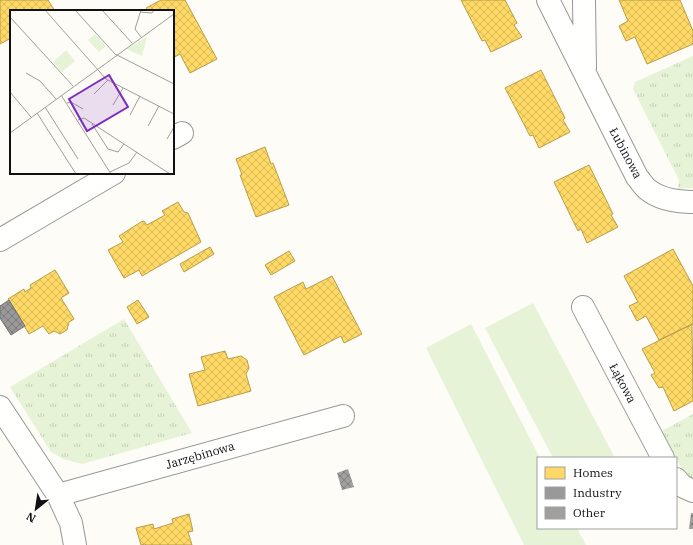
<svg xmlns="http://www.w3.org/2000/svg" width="693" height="545" viewBox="0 0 693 545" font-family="'IBM Plex Serif',serif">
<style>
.grass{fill:url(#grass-tufts)}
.park{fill:#e7f3d7}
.homes{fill:url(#homes-cross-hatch);stroke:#b89d4c}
.industry{fill:url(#industry-cross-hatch);stroke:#707070}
.building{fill:url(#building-cross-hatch)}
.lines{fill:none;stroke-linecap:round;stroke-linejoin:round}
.minor-casing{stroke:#979795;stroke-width:24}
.minor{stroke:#fffffe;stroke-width:22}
.labels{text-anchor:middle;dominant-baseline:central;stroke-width:4;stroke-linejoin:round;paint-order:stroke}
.street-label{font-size:12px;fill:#111;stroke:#fff}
.inset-road{fill:none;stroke:#9f9e9b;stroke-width:1}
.view{fill:#7b2cbf;fill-opacity:0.15;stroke:#7b2cbf;stroke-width:2}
.inset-edge{fill:none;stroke:#111;stroke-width:2}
</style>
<defs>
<pattern id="grass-tufts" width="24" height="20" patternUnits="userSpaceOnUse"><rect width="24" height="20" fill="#e7f3d7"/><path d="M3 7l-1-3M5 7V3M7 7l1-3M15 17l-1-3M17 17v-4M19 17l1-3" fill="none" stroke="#c5cfb8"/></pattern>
<pattern id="homes-cross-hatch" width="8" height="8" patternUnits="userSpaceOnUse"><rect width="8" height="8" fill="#ffd966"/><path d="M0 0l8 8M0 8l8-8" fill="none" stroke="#dab957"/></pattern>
<pattern id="industry-cross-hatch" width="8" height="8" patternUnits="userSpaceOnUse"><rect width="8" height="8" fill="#999"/><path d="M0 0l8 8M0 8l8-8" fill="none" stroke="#7b7b7b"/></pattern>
<pattern id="building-cross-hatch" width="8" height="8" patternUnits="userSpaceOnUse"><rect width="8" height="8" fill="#a19f9c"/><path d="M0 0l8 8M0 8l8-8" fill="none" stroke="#82807e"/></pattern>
</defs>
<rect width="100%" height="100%" fill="#fdfcf7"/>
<path class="grass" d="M693,56V188L678,189L679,180L633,89L635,82Z
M124,319L192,433L82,464L63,459L51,452L10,387Z
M693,414V480L684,473L662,431Z"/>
<path class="park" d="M533,303L615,458H553L485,328Z
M471,324L540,458H538V528H577L586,545H524L426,348Z"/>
<path class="homes" d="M0,0H48L55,11H11V38L0,44Z
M161,0H185L217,59L190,73L180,54L173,58V11H148L146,8Z
M461,0H505L517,23L514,25L522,37L491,52L485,40L482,41Z
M619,0H680L693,31V44L647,64L635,37L626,41L619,26L628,21Z
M541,70L565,118L563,120L570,132L539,148L533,135L530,136L505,88Z
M265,147L271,164L273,163L289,205L256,217L240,175H242L236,159Z
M589,165L613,214L611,215L618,227L587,243L581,229L578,231L554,182Z
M178,202L184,212L188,213L201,242L142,276L139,270L124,278L108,250L123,242L119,236L141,222L144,221L147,225L165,215L162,211Z
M210,247L214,254L184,272L180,264Z
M673,249L693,286V324L659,340L646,316L637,321L629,306L638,302L624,276Z
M289,251L295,261L271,275L265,265Z
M55,270L69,293L61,298L74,319L69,322L67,330L60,334L54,331L49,334L43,326L29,334L8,299L24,289L25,292L31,288L30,285Z
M332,276L362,334L344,343L341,336L304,355L274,297L303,282L306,289Z
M138,300L149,317L137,324L127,307Z
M692,324L693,401L674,411L663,387L659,388L651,375L655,373L642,349Z
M225,351L228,359L241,356L247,360L249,368L246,374L251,391L198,406L189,374L205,370L201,357Z
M189,514L193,531L188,532L192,545H146L145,544L141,545L136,528L153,524L154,529L173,523L172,519Z"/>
<path class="industry" d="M9,300L25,326L11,335L0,318V306Z"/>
<path class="building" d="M348,469L354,487L342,490L337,473Z
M691,513H693V529H689Z"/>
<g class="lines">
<defs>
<path id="minor" d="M548,0L637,177C641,181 643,186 647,189C659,199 678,202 693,202
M584,0L585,68
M173,138L182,133
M0,240L114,173
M583,307L663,458
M0,407L58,495L71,523L75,545
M676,479L682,486L693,491
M58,495L343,416"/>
</defs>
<use href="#minor" class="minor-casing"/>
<use href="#minor" class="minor"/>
</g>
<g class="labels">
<g class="street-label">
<text transform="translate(626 153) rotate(62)">Łubinowa</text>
<text transform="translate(623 383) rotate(62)">Łąkowa</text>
<text transform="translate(200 455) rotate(-16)">Jarzębinowa</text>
</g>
</g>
<g transform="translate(10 10)">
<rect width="164" height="164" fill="#fdfcf7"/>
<path d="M85,24L96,36L89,42L78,30ZM137,27L132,46L116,39Z" fill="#e7f3d7"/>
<path d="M56,40L65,51L52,62L43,52Z" fill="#e7f3d7"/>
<path class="inset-road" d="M35,0L96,69L164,104M65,0L105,44L164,74M92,0L122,33M131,0L125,19L131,27M130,2L142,3L144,0M0,7L63,76M16,63L30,71L46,89M0,82L21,107M84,84L98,70M51,85L101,164M57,93L61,92L73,99M103,95L113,78M35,97L68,149M27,103L66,164M120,105L130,86M68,110L74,108L160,164M82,114L98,139L108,142L114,134M138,116L149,96M0,123L164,4M157,129L164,117M100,162L119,153L127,142"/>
<path class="view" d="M99,65L118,97L77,121L59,89Z"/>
<rect width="164" height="164" class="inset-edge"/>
</g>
<rect x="537" y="457" width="140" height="72" fill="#ffffff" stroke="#a0a0a0"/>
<rect x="545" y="467" width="20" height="12" fill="#ffd966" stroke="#a0a0a0"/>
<text x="573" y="477" font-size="12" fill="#111111">Homes</text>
<rect x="545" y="487" width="20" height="12" fill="#999999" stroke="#a0a0a0"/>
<text x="573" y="497" font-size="12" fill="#111111">Industry</text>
<rect x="545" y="507" width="20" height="12" fill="#a19f9c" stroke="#a0a0a0"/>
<text x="573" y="517" font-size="12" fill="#111111">Other</text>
<g transform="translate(36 509) rotate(210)" stroke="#ffffff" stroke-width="3" paint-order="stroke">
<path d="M0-3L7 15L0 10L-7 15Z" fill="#111111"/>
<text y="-6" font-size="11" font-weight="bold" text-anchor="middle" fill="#111111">N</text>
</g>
</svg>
